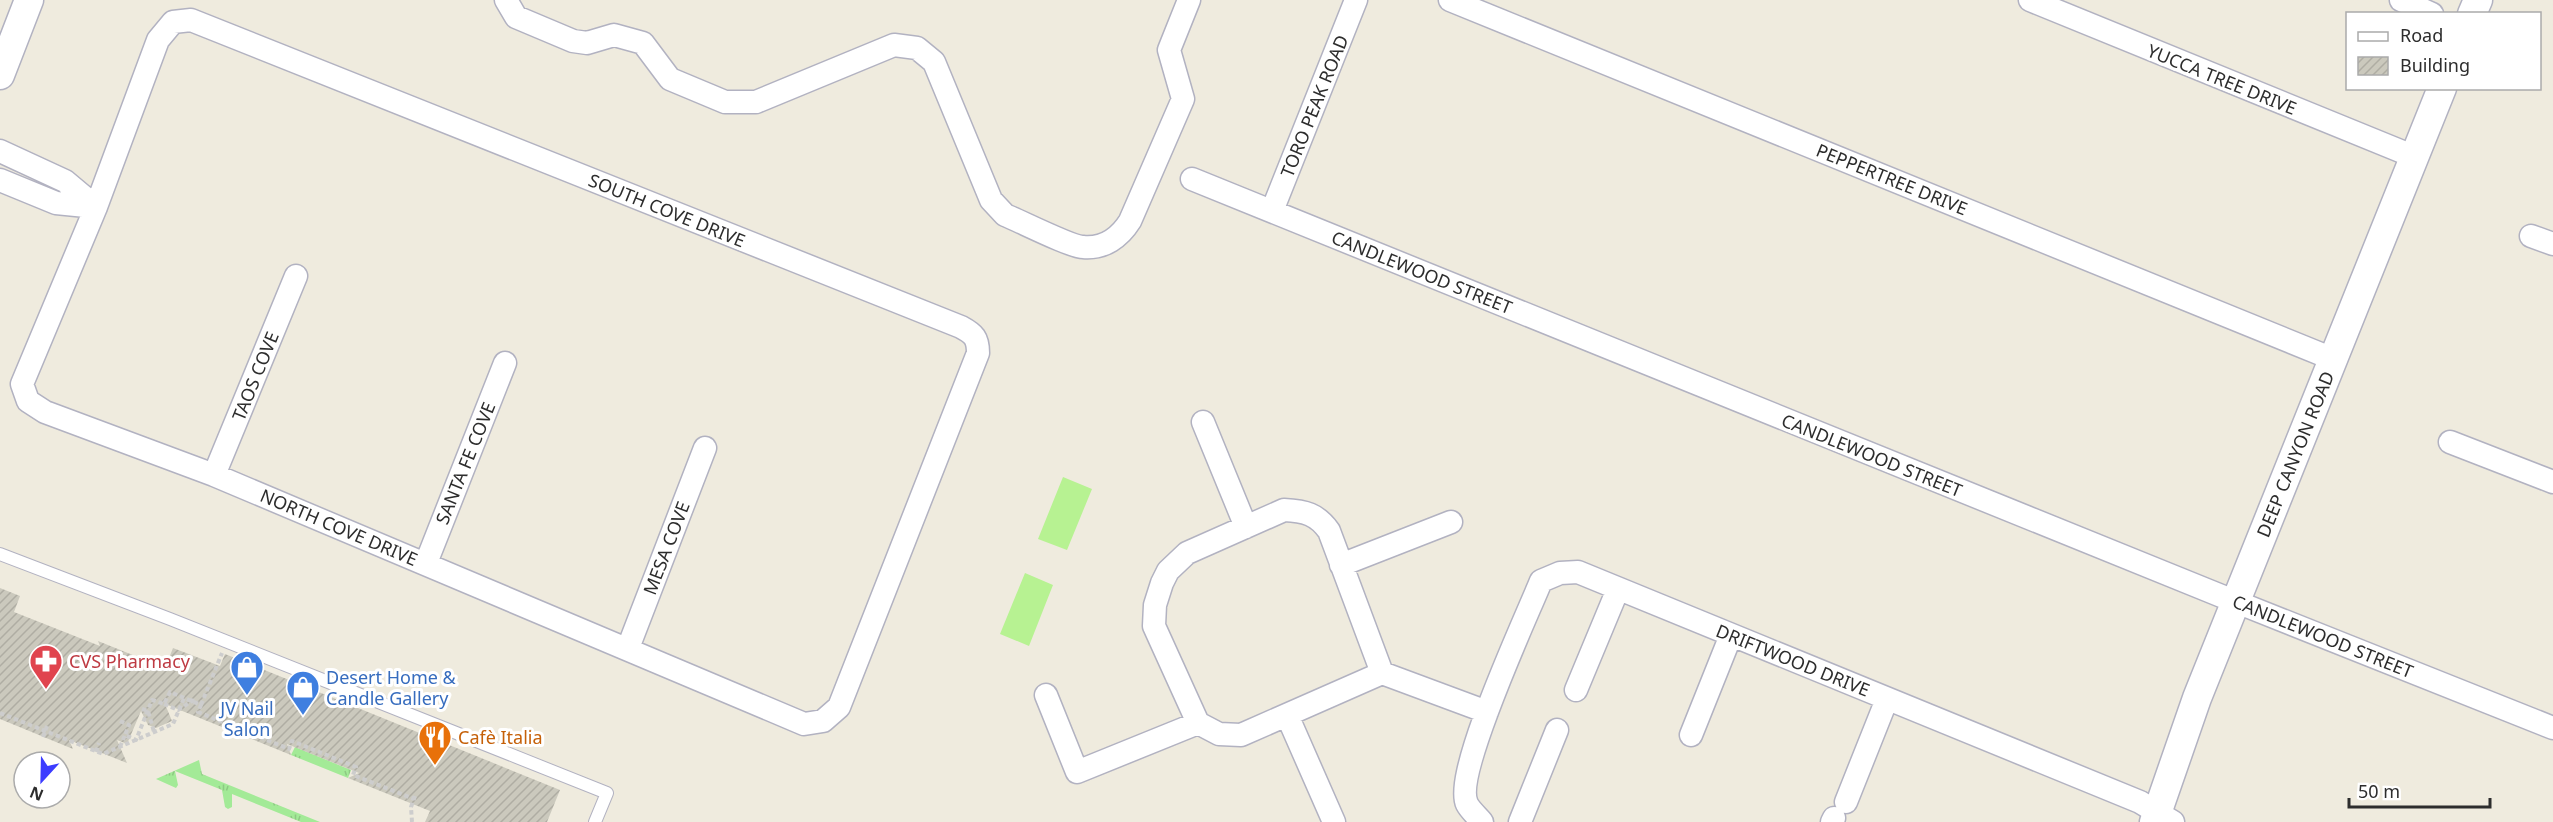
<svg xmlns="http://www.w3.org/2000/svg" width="2553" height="822" viewBox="0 0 2553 822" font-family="'Noto Sans',sans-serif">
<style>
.grass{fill:url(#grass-tufts)}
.pitch{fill:#b7f292}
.building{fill:url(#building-hatch)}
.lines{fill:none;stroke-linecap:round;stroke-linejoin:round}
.service-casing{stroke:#b2b2c1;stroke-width:14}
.minor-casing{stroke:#b2b2c1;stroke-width:25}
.tertiary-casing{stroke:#b2b2c1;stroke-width:31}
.path{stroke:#cdcdcd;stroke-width:4;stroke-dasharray:4.5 3;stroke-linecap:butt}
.service{stroke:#fff;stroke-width:12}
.minor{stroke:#fff;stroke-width:22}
.tertiary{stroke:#fff;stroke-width:28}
.labels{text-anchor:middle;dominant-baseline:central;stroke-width:6;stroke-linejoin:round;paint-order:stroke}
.street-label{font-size:18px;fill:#2d2d2d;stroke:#fff}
.health-label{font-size:18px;fill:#be3a42;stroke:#fff;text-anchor:start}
.shop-label{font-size:18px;fill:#366cbe;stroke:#fff;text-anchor:start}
.food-label{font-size:18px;fill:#c56008;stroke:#fff;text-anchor:start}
</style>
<defs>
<pattern id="grass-tufts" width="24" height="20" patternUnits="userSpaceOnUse" patternTransform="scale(1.5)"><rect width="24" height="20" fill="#a3ea97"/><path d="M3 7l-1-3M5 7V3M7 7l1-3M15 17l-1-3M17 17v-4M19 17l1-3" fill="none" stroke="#8dc982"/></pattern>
<pattern id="building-hatch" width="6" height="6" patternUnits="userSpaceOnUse" patternTransform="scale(1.5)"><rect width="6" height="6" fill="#cbc9bd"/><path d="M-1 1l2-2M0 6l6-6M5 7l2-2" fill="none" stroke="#afada3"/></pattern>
</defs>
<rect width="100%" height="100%" fill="#efebde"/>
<path class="grass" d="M295,747L351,770L348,778L291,755Z
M199,760L202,774L320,822H301L232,794V807L228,809L225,807L222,790L175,771L178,785L176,788L156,779Z"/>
<path class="pitch" d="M1063,477L1092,489L1067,550L1038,539Z
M1025,573L1053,585L1029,646L1000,634Z"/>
<path class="building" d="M0,588L20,596L14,612L100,646L98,641L165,668L173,648L220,666L225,654L560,790L547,822H425L430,811L348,778L359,773L287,744L291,755L165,704L172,721L156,728L148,725L141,711L127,744L117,740L127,763L69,740L73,749L0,719Z"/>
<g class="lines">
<defs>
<path id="service" d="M0,554L170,619L607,793L595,822"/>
<path id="minor" d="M506,0L516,17L573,41L587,43L614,35L643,43L670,79L725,102H756L894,45L917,48L934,62L991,200L1005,215C1020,221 1071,247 1083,247C1104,249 1120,237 1130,221L1183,99L1169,50L1189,0
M1450,0L2333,359
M2030,0L2415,157
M2401,0L2432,14
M191,20L961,327C974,334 978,338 978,353L839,707L823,721L804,724L214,475L45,412L28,401L22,384L96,207L158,40L173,22Z
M0,151L65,181L96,207
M1192,179L2219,595L2553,728
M0,180L56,203L96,207
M1272,211L1356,0
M2531,236L2553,244
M1203,422L1246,527
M2450,442L2553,482
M214,475L296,276
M1284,510C1305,511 1317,514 1329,531L1382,673L1241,735L1219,734L1198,723L1154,626L1155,605L1162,583L1168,571L1187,553Z
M426,563L505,363
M1341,565L1451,522
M628,648L705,448
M1382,673L1487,712
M1576,690L1618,589
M1046,695L1077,772L1198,723
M1287,715L1334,822
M1691,735L1731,635
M1846,802L1887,699
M1482,822C1478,817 1470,810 1467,804C1453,774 1526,618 1541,581L1560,573L1578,572L2140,802L2173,822
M1520,822L1557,730
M1832,822L1834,818"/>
<path id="tertiary" d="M2472,14L2478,0
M0,75L29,0
M2154,822L2197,698L2442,88"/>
</defs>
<use href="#service" class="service-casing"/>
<use href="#minor" class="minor-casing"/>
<use href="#tertiary" class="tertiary-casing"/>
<path class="path" d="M164,704L178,710L192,701L193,697
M201,705L222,653
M142,709L148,711L154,732
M0,713L103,754L173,724L184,698
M120,721L129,725L125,735
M43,737L47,726
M120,747L125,735L136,740L152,700L164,704L170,692L201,705L198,712L289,749L292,741L356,767L353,775L414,799
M96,752L99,743
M412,822L411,807L415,796"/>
<use href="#service" class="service"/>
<use href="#minor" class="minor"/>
<use href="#tertiary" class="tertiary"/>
</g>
<defs>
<symbol id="pharmacy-pin" viewBox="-11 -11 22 30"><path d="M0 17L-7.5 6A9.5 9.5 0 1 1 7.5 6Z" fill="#e0444e" stroke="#fff"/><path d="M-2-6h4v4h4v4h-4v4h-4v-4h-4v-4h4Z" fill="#fff"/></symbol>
<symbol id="shop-pin" viewBox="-11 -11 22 30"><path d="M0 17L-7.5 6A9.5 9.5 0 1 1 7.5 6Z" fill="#3f7fe0" stroke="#fff"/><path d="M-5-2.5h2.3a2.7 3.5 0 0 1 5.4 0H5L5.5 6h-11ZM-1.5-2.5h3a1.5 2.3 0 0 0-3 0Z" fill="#fff"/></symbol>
<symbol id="restaurant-pin" viewBox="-11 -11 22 30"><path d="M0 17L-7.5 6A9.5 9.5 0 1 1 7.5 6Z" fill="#e8710a" stroke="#fff"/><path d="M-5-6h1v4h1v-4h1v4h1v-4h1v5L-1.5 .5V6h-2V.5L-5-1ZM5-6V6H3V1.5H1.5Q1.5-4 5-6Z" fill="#fff"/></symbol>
</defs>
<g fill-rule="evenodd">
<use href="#pharmacy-pin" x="27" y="642" width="38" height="52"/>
<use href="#shop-pin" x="228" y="648" width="38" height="52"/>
<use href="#shop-pin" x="284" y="668" width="38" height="52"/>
<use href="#restaurant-pin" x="416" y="718" width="38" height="52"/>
</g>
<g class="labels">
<g class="street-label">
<text transform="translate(2222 79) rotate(22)">YUCCA TREE DRIVE</text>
<text transform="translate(1314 106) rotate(-68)">TORO PEAK ROAD</text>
<text transform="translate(1892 179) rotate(22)">PEPPERTREE DRIVE</text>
<text transform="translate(667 210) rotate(22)">SOUTH COVE DRIVE</text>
<text transform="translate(1422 272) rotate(22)">CANDLEWOOD STREET</text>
<text transform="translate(255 376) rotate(-68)">TAOS COVE</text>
<text transform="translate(2295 454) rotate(-68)">DEEP CANYON ROAD</text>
<text transform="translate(1872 455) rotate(22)">CANDLEWOOD STREET</text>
<text transform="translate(465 463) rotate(-68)">SANTA FE COVE</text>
<text transform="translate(339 527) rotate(23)">NORTH COVE DRIVE</text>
<text transform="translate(666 548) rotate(-69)">MESA COVE</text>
<text transform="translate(2323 636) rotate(22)">CANDLEWOOD STREET</text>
<text transform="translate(1793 660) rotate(22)">DRIFTWOOD DRIVE</text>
</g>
<g class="health-label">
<text x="69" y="661">CVS Pharmacy</text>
</g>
<g class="shop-label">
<text x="326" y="677">Desert Home &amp;<tspan x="326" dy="21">Candle Gallery</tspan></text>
<text x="247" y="708" text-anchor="middle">JV Nail<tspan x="247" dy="21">Salon</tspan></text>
</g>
<g class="food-label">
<text x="458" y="737">Cafè Italia</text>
</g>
</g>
<rect x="2346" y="12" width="195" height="78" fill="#ffffff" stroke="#ababab" stroke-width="1.5"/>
<rect x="2358" y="32" width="30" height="9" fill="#ffffff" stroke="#ababab" stroke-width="1.5"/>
<text x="2400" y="42" font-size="18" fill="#2d2d2d">Road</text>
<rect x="2358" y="57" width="30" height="18" fill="url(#building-hatch)" stroke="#ababab" stroke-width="1.5"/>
<text x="2400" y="72" font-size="18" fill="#2d2d2d">Building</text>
<g transform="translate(42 780) rotate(202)"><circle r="28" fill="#ffffff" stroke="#ababab" stroke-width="1.5"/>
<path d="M0-4.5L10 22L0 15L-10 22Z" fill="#3c3cff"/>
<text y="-9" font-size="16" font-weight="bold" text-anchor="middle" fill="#2d2d2d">N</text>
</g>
<path d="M2349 798v9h141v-9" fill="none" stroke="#2d2d2d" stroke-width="3"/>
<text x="2358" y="798" font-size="18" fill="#2d2d2d" stroke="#ffffff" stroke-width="4.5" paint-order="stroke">50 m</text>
</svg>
